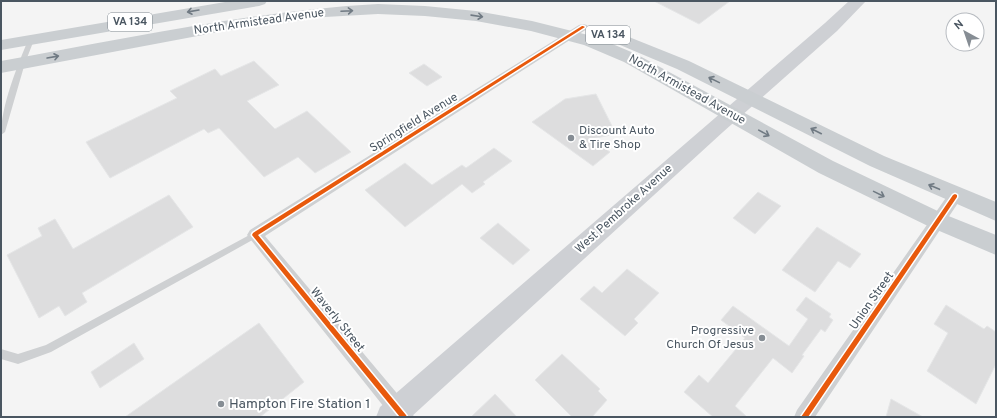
<svg xmlns="http://www.w3.org/2000/svg" width="997" height="418" viewBox="0 0 997 418" font-family="Overpass,sans-serif">
<style>
.building{fill:#ddddde;stroke:#e5e6e7}
.lines{fill:none;stroke-linecap:round;stroke-linejoin:round}
.lane{fill:#ced0d2;fill-rule:evenodd}
.street{fill:#ced0d2;fill-rule:evenodd}
.secondary{fill:#ced0d4;fill-rule:evenodd}
.primary{fill:#caced1;fill-rule:evenodd}
.cycleway-casing{stroke:#fff;stroke-width:3}
.cycleway{fill:#e8590c;fill-rule:evenodd}
.oneway{stroke:#707a83}
.poi-dot{fill:#868d94;stroke:#fff;stroke-width:1.5}
.labels{text-anchor:middle;dominant-baseline:central;stroke-width:4;stroke-linejoin:round;paint-order:stroke}
.shield{fill:#fff;stroke:#808990;stroke-width:1}
.shield-label{font-size:11px;font-weight:bold;fill:#4a5661}
.street-label{font-size:12px;fill:#4a5661;stroke:#fff}
.poi-label{font-size:12px;fill:#4a5661;stroke:#fff;text-anchor:start}
.near-poi-label{font-size:14px;fill:#4a5661;stroke:#fff;text-anchor:start}
</style>
<rect width="100%" height="100%" fill="#f4f4f4"/>
<path class="building" d="M654,1H730L699,24Z
M254,61L279,85L247,101L275,129L307,111L351,152L315,173L298,157L264,177L219,128L208,133L204,129L110,178L86,142L177,98L170,91L215,69L221,76Z
M424,64L442,77L427,86L409,73Z
M596,94L616,134L591,139L610,152L593,166L532,122L565,99Z
M494,148L512,161L483,182L485,184L472,193L462,184L405,227L365,190L405,163L432,185L462,165L466,168Z
M758,192L781,206L755,234L733,218Z
M169,195L193,227L82,293L87,302L65,316L59,306L39,318L7,255L42,236L38,228L55,219L73,249Z
M498,223L530,250L513,265L480,238Z
M817,227L861,254L850,268L838,261L815,292L782,270Z
M627,269L659,293L634,319L638,323L625,336L580,299L594,286L602,293Z
M806,297L831,314L829,317L833,320L825,332L821,329L802,355L804,356L792,373L773,358L735,406L747,417H713L684,392L699,375L708,383L745,338L721,320L733,306L789,346L808,319L796,310Z
M946,305L984,329L987,326L996,332V364L976,404L927,371L948,333L934,324Z
M259,323L304,382L260,417H125Z
M134,343L144,359L100,388L91,372Z
M562,354L600,389L598,391L607,400L592,417H572L535,380Z
M495,394L517,417H471Z
M891,399L923,417H886Z"/>
<g class="lines">
<path class="lane" d="M31,38L34,40L25,63L5,132L1,135C1,106 17,67 28,40Z
M255,232L258,233L259,235L258,237L51,352L18,364L1,359V349L18,354L46,345Z"/>
<path class="street" d="M583,24L587,25L589,27L587,29L265,236L411,410L414,417H392L247,235L250,230L579,25Z
M955,190L960,192L962,196L960,200L815,417H794L797,410L950,192Z"/>
<path class="secondary" d="M849,1H866L837,31L723,132L411,417H376L380,407L825,23Z"/>
<path class="primary" d="M231,1H267L265,4L259,6L1,50V40Z
M378,4L425,6L476,11L532,21L596,37L636,54L833,161L946,215L996,235V255L930,227L819,173L624,62L584,45L531,31L476,21L425,16L378,14L325,17L240,28L1,73V61C126,39 251,11 378,4Z
M619,33L689,61L884,156L996,202V221L870,166L677,69L613,42L611,38L613,34Z"/>
<defs>
<path id="cycleway" d="M582,26H583L585,27L258,235L406,415L407,417H400L252,235L253,233Z
M955,194L957,195V197L808,417H801L953,195Z"/>
</defs>
<use href="#cycleway" class="cycleway-casing"/>
<use href="#cycleway" class="cycleway"/>
</g>
<defs><path id="oneway-shaft" d="M-6 0H5M1.5-3L5.5 0L1.5 3" fill="none" stroke-width="1.6" stroke-linecap="round" stroke-linejoin="round"/></defs>
<g class="oneway">
<use href="#oneway-shaft" transform="translate(193 11) rotate(170)"/>
<use href="#oneway-shaft" transform="translate(347 11) rotate(-3)"/>
<use href="#oneway-shaft" transform="translate(477 16) rotate(8)"/>
<use href="#oneway-shaft" transform="translate(53 57) rotate(-10)"/>
<use href="#oneway-shaft" transform="translate(714 80) rotate(-154)"/>
<use href="#oneway-shaft" transform="translate(816 131) rotate(-153)"/>
<use href="#oneway-shaft" transform="translate(764 133) rotate(29)"/>
<use href="#oneway-shaft" transform="translate(934 187) rotate(-157)"/>
<use href="#oneway-shaft" transform="translate(879 194) rotate(26)"/>
</g>
<g class="poi-dot">
<circle cx="571" cy="138" r="4"/>
<circle cx="762" cy="338" r="4"/>
<circle cx="221" cy="404" r="4"/>
</g>
<g class="labels">
<g class="shield">
<rect x="108" y="13" width="44" height="18" rx="3"/>
<rect x="586" y="26" width="44" height="18" rx="3"/>
</g>
<g class="shield-label">
<text x="130" y="22">VA 134</text>
<text x="608" y="35">VA 134</text>
</g>
<g class="street-label">
<text transform="translate(259 22) rotate(-8)">North Armistead Avenue</text>
<text transform="translate(687 90) rotate(29)">North Armistead Avenue</text>
<text transform="translate(414 123) rotate(-32)">Springfield Avenue</text>
<text transform="translate(624 209) rotate(-42)">West Pembroke Avenue</text>
<text transform="translate(872 301) rotate(-55)">Union Street</text>
<text transform="translate(337 320) rotate(51)">Waverly Street</text>
</g>
<g class="poi-label">
<text x="579" y="131">Discount Auto<tspan x="579" dy="14">&amp; Tire Shop</tspan></text>
<text x="754" y="331" text-anchor="end">Progressive<tspan x="754" dy="14">Church Of Jesus</tspan></text>
</g>
<g class="near-poi-label">
<text x="229" y="404">Hampton Fire Station 1</text>
</g>
</g>
<rect width="997" height="418" fill="none" stroke="#4a5661" stroke-width="4"/>
<g transform="translate(965 32) rotate(320)"><circle r="19" fill="#ffffff" stroke="#b7bbc0"/>
<path d="M0-3L7 15L0 10L-7 15Z" fill="#868d94"/>
<text y="-6" font-size="11" font-weight="bold" text-anchor="middle" fill="#4a5661">N</text>
</g>
</svg>
